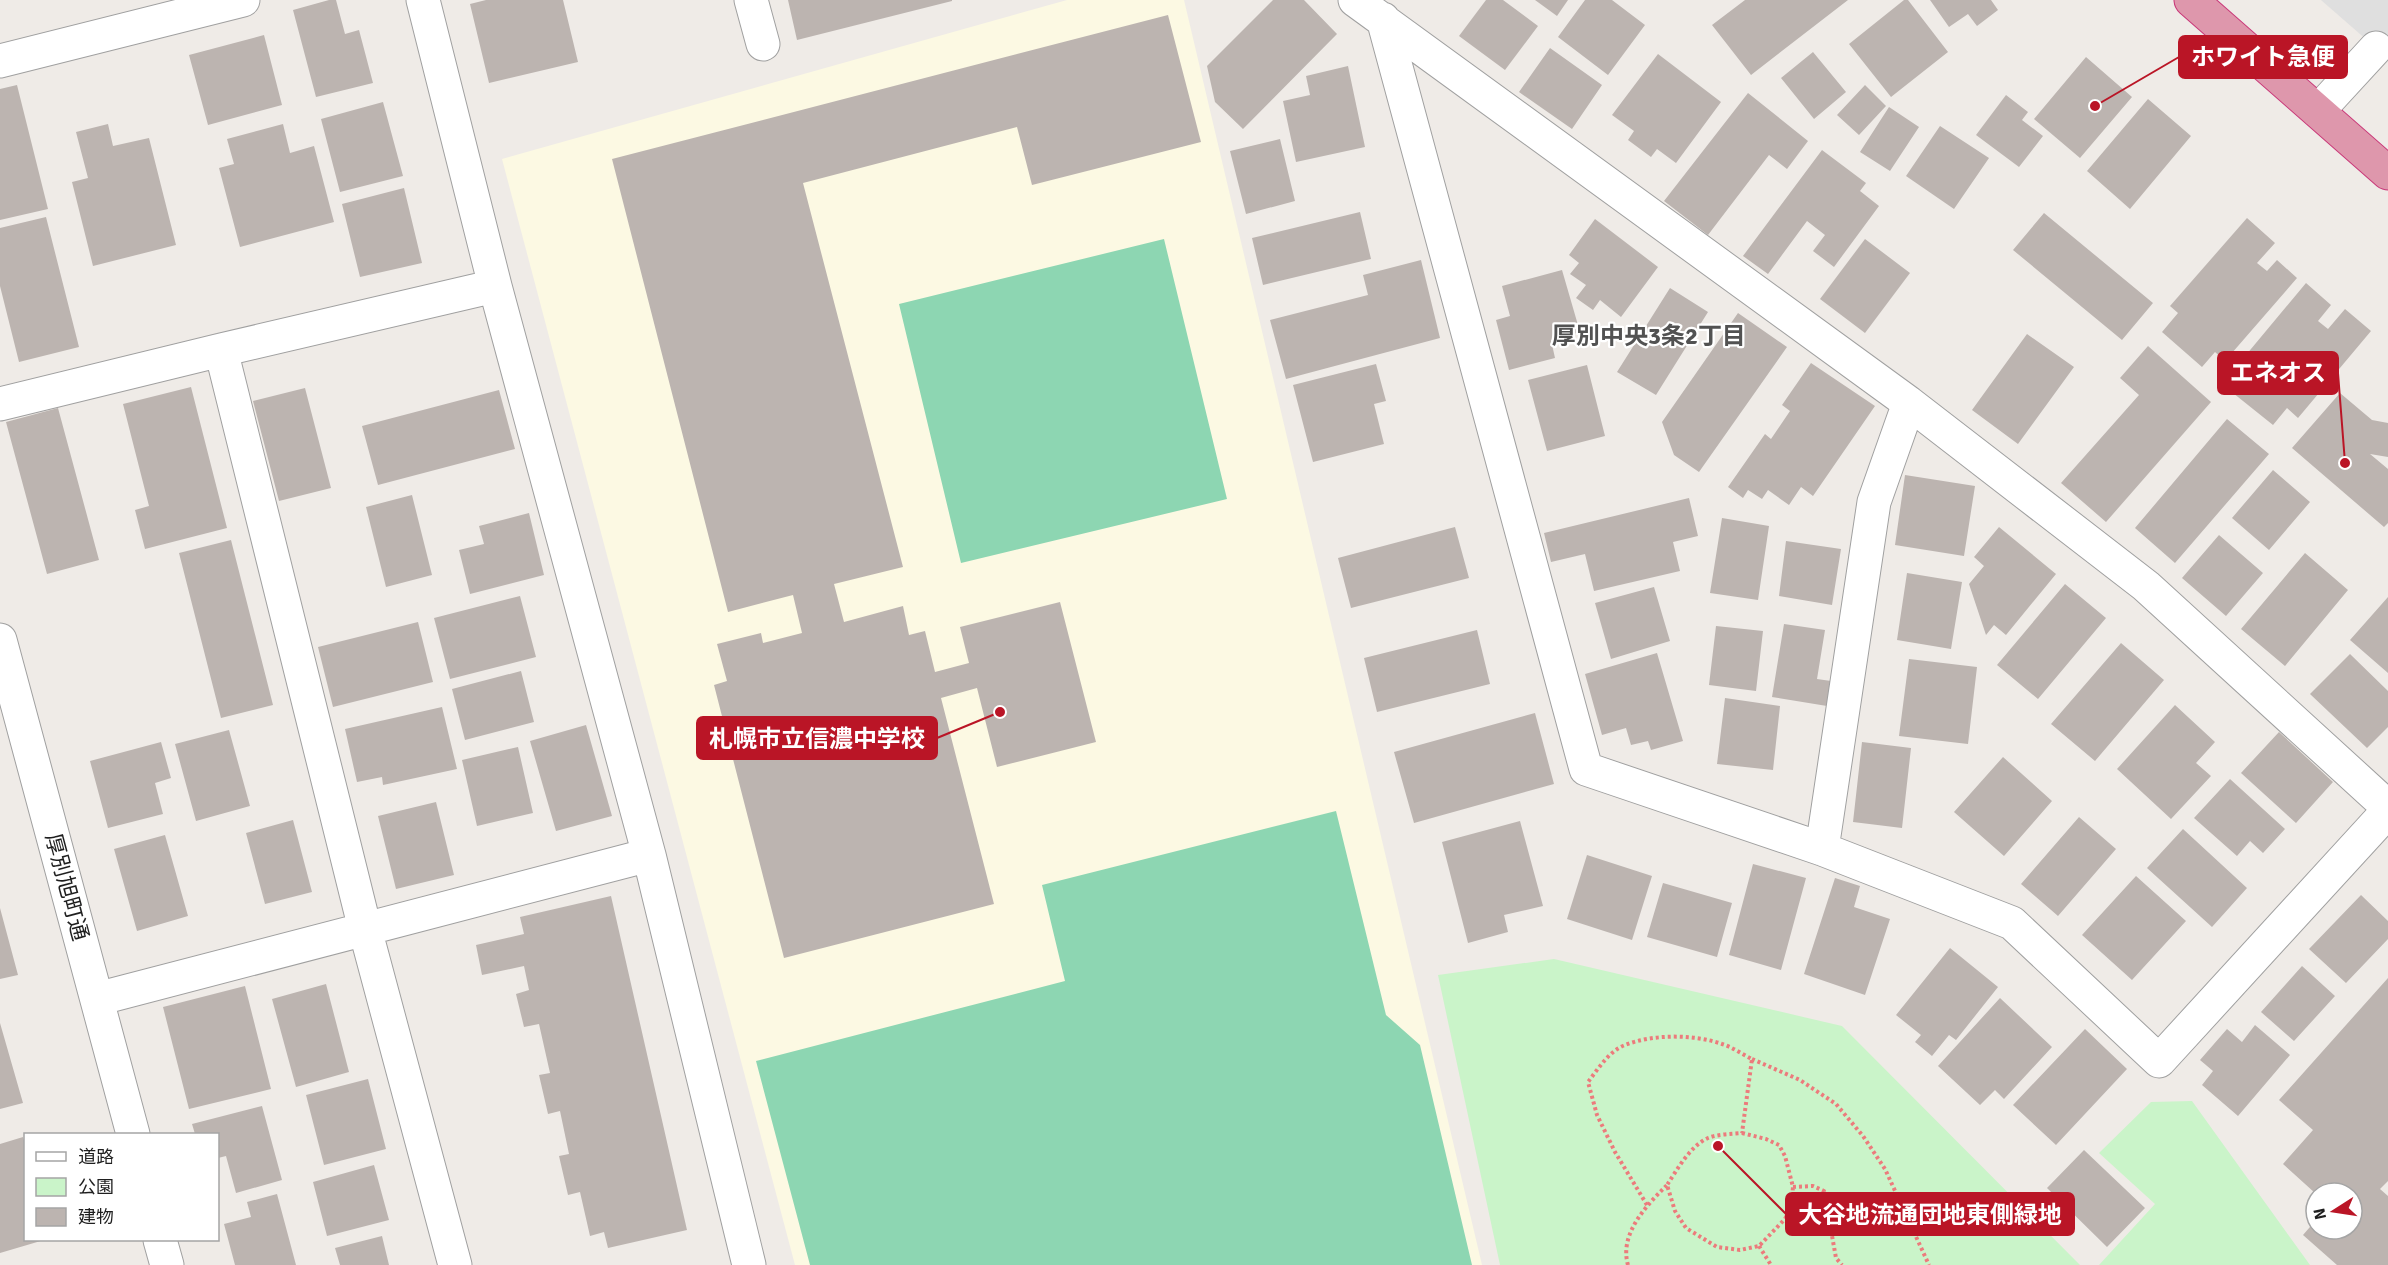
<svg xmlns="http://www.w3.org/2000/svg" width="2388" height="1265" viewBox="0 0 2388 1265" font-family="Signika,'Noto Sans JP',sans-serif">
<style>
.education{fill:#fcf9e3}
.park{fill:#caf4c9}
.pitch{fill:#8dd6b2}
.parking{fill:#dfdfdf}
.building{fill:#bcb4b0}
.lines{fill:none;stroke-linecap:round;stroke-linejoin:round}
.minor-casing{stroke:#a0a0a0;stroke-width:35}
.highway-casing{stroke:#c93879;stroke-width:35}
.path{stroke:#ec7b7c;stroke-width:4;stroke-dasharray:3 3;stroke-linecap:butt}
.minor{stroke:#fff;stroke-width:33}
.highway{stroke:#de97ac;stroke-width:33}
.labels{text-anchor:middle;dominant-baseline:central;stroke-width:4.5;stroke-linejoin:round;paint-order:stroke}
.street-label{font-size:22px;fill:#1f1f1f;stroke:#fff}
.neighbourhood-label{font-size:24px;font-weight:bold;fill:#525252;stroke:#fff}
.leader{fill:none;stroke:#ba1526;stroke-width:2}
.callout-dot{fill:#ba1526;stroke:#fff;stroke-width:2}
.callout{fill:#ba1526;stroke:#ba1526;stroke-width:2}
.callout-label{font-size:24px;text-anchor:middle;font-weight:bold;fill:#fff}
</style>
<rect width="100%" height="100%" fill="#efebe7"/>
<path class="education" d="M1067,0H1184L1482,1265H795L502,159Z"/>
<path class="park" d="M1554,959L1842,1026L2080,1265H1500L1438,975Z
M2192,1101L2310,1265H2099L2155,1204L2099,1153L2151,1102Z"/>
<path class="pitch" d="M1164,239L1227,499L961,563L899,304Z
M1336,811L1386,1015L1420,1045L1472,1265H810L756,1061L1065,981L1042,885Z"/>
<path class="parking" d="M2321,0H2388V58L2376,48Z"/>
<path class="building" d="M329,0H336L345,34L359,30L373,83L316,97L293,10Z
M486,0H563L578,62L489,83L470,4Z
M788,0H952V1L797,40Z
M1273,0H1304L1337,34L1243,129L1215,102L1207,66Z
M1486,0H1503L1538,26L1505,70L1459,36Z
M1535,0H1568L1557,16Z
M1585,0H1612L1645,25L1608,75L1558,37Z
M1745,0H1848L1751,75L1712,25Z
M1904,0H1908L1948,52L1891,97L1849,44Z
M1930,0H1991L1998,10L1977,26L1968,14L1949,27Z
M1168,15L1201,142L1032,185L1017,127L803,183L903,567L834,584L844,622L903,606L909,635L925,631L935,672L969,663L960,627L1060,602L1096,742L997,767L977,688L941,698L994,904L784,958L714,685L727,681L717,644L761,633L763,643L802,633L793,595L728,612L612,159Z
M264,35L282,105L208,125L189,55Z
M1550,48L1602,85L1572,129L1519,92Z
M1813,52L1846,92L1814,119L1781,78Z
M1658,54L1721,102L1676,163L1657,149L1651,157L1628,140L1634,131L1612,115Z
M2086,57L2132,97L2080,158L2034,119Z
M1348,66L1365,147L1296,162L1283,101L1310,95L1306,76Z
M17,85L48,209L0,220V89Z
M1865,85L1886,106L1859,135L1837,115Z
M1748,93L1808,141L1787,169L1769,155L1708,235L1664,201Z
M2006,95L2028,112L2022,120L2043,136L2019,167L1976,135Z
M2148,99L2191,136L2130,209L2087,171Z
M383,102L403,176L340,192L321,119Z
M1889,107L1919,127L1890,171L1860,152Z
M108,124L113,146L149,138L176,245L93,266L72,182L88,178L76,132Z
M283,124L290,153L314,146L334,222L240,247L219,168L234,164L227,139Z
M1940,126L1989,158L1954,209L1906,176Z
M1280,139L1295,201L1246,214L1230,151Z
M1822,150L1866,183L1860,191L1879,206L1834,267L1813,251L1825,235L1807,221L1768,274L1743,256Z
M404,188L422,263L360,277L342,204Z
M1360,212L1371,259L1263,285L1252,238Z
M2044,213L2153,303L2122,340L2013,250Z
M46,217L79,347L19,362L0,286V228Z
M2247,218L2275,243L2257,263L2267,271L2277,260L2297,278L2225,361L2215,352L2202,367L2162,332L2178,313L2170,306Z
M1595,219L1658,267L1621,317L1600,300L1593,310L1576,298L1586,285L1570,274L1579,263L1569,255Z
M1865,239L1910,273L1865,333L1820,299Z
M1421,260L1440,338L1286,379L1270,320L1368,295L1363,275Z
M1562,270L1580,332L1551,340L1555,358L1509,370L1496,320L1510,316L1502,286Z
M2306,283L2331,305L2318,321L2328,329L2345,309L2371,331L2298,418L2287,408L2273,425L2233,393L2247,377L2236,367Z
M1670,288L1708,312L1656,395L1617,372Z
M1738,313L1787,347L1699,472L1674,455L1662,422Z
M2027,334L2074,367L2018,444L1972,410Z
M2148,346L2211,402L2106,522L2061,483L2139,395L2120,378Z
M1811,363L1875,406L1813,496L1801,487L1789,505L1768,490L1762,499L1748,490L1743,498L1728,487L1765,434L1771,439L1790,411L1782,405Z
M1376,364L1386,401L1374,404L1384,444L1313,462L1293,385Z
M1587,365L1605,436L1547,451L1528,380Z
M191,387L227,528L145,549L135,510L149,506L123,404Z
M305,388L331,488L279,501L253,401Z
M499,390L515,449L378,485L362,426Z
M2340,393L2372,420L2388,423V457L2370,454L2388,469V523L2384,527L2292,448Z
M58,408L99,560L47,574L6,422Z
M2227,419L2269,454L2175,563L2135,528Z
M2273,470L2310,502L2269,550L2232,518Z
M1905,475L1975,486L1964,556L1895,545Z
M412,495L432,575L386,587L366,507Z
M1689,498L1698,536L1673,542L1680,571L1594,591L1585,554L1551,562L1544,533Z
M529,513L544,575L470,594L459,550L484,544L479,526Z
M1722,518L1769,526L1758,600L1710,593Z
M1455,527L1469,578L1351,608L1338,558Z
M1999,527L2056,574L2006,635L1994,625L1986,635L1969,584L1984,566L1974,557Z
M2219,535L2263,573L2226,616L2182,578Z
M231,540L273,705L221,718L179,553Z
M1786,541L1841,549L1832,605L1779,596Z
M2305,553L2348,590L2285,666L2241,629Z
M1907,573L1962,582L1951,649L1897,640Z
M2065,584L2106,618L2038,699L1997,665Z
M1654,587L1670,641L1611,659L1595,603Z
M520,596L536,657L450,679L434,618Z
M2388,597V673L2350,640Z
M418,622L433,682L333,707L318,647Z
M1784,624L1825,630L1817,679L1831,681L1827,706L1772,697Z
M1716,626L1763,631L1756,691L1709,685Z
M1477,630L1490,684L1377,712L1364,658Z
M2121,643L2164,680L2095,761L2051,724Z
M1657,653L1683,741L1651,750L1648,741L1631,745L1626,728L1602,735L1585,674Z
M2350,654L2388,691V727L2367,748L2310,694Z
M1909,659L1977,667L1968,744L1899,736Z
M521,671L534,722L465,740L452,689Z
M1725,698L1780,706L1773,770L1717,764Z
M2175,705L2215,742L2196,763L2211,776L2171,819L2117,769Z
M442,707L457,769L383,785L382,777L357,782L345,729Z
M1535,713L1554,784L1414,823L1394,752Z
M586,725L612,816L556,831L530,741Z
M229,730L250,806L196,821L175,744Z
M2279,732L2333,782L2296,823L2241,773Z
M161,742L171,778L155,783L163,814L108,828L90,761Z
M1862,742L1911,748L1902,828L1853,822Z
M518,747L533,813L477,826L462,760Z
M2003,757L2052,801L2004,856L1954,812Z
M2230,779L2285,829L2263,853L2250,841L2237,856L2194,818Z
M436,802L454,875L396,889L378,816Z
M2079,817L2116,849L2058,916L2021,884Z
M293,820L312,892L265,904L246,833Z
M1520,821L1543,906L1504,915L1508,932L1468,943L1442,842Z
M2183,829L2247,888L2212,927L2147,868Z
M165,835L188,916L137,931L114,849Z
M1587,855L1652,876L1632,940L1567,919Z
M1753,864L1806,878L1781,970L1729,955Z
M2136,876L2186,921L2132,980L2082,935Z
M1835,878L1860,886L1854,907L1890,919L1865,995L1804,974Z
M1663,883L1732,903L1717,957L1647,937Z
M2361,895L2388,921V939L2346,983L2309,949Z
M611,896L687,1230L608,1248L604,1232L590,1236L580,1192L568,1195L559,1156L569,1154L560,1111L548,1114L539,1075L550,1073L539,1024L524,1027L516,994L529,990L524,966L482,975L476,945L524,934L520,917Z
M0,908L18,975L0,979Z
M1950,948L1998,987L1956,1040L1949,1035L1932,1056L1915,1042L1921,1035L1896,1015Z
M2302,966L2335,996L2294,1041L2261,1012Z
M2388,978V1181L2380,1189L2388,1196V1265H2337L2303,1235L2316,1220V1229H2352V1193H2315L2283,1164L2313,1130L2279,1100Z
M326,984L349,1072L296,1087L272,999Z
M245,986L271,1089L189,1109L163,1007Z
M2000,998L2052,1047L2004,1099L1995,1090L1980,1105L1938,1066Z
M0,1023L23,1103L0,1109Z
M2255,1025L2290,1055L2238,1116L2202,1085L2213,1071L2200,1060L2227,1029L2242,1042Z
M2085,1029L2127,1069L2056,1145L2013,1105Z
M368,1079L386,1149L324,1165L306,1095Z
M262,1106L282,1180L236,1193L226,1156L218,1158V1134H195L192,1124Z
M23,1137L26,1147V1240H44L0,1253V1144Z
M2084,1150L2145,1208L2107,1247L2047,1188Z
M374,1165L389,1220L327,1236L313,1182Z
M277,1194L296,1265H235L224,1224L251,1217L247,1202Z
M382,1236L389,1265H340L335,1248Z"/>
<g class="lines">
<defs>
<path id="minor" d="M423,0L495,286L649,855L749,1265
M751,0L763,44
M1355,0L1909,403L2146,586L2388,807
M1383,19L1586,769L1822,849L2012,923L2159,1061L2388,811
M0,61L243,0
M2318,111L2376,48
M221,350L365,929L455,1265
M0,404L221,350L495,286
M0,640L133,1134
M1822,849L1874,502L1909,403
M97,999L649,855
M160,1240L167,1265"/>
<path id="highway" d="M2191,0L2388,173"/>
</defs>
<use href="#minor" class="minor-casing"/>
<use href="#highway" class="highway-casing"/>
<path class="path" d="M1752,1059L1800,1080L1836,1104L1863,1136L1885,1169L1929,1265
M1742,1133L1766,1139L1779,1145L1785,1156L1793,1187L1791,1207L1785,1219L1759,1246L1740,1250L1717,1247L1686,1228L1675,1211L1667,1185C1677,1170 1690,1146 1708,1138C1718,1134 1732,1134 1742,1133Z
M1793,1187L1813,1186L1824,1191L1836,1258L1842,1265
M1647,1205L1615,1152L1597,1115L1588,1082C1598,1069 1609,1051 1625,1045C1653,1034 1694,1034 1722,1044C1732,1047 1742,1054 1752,1059L1742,1133
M1759,1246L1771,1265
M1628,1265C1619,1234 1646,1206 1667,1185"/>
<use href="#minor" class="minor"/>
<use href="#highway" class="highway"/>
</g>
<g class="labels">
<g class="street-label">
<text transform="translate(67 887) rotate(75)">厚別旭町通</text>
</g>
<g class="neighbourhood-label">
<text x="1649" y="336">厚別中央3条2丁目</text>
</g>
</g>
<path class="leader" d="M2095 106L2179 57M2345 463L2338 373M1000 712L937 738M1718 1146L1786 1214"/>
<g class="callout-dot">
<circle cx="2095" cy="106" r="6"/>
<circle cx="2345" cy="463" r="6"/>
<circle cx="1000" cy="712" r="6"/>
<circle cx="1718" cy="1146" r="6"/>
</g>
<g class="callout">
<rect x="2179" y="36" width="168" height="42" rx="6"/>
<rect x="2218" y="352" width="120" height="42" rx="6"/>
<rect x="697" y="717" width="240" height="42" rx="6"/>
<rect x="1786" y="1193" width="288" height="42" rx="6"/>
</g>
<g class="callout-label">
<text x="2263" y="65">ホワイト急便</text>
<text x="2278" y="381">エネオス</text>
<text x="817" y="747">札幌市立信濃中学校</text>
<text x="1930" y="1223">大谷地流通団地東側緑地</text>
</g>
<rect x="24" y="1133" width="195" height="108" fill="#ffffff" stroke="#a5a5a5" stroke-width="1.5"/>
<rect x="36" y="1152" width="30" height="9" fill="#ffffff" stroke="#a5a5a5" stroke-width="1.5"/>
<text x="78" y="1163" font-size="18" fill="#1f1f1f">道路</text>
<rect x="36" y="1178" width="30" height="18" fill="#caf4c9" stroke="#a5a5a5" stroke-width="1.5"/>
<text x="78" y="1193" font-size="18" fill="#1f1f1f">公園</text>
<rect x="36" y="1208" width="30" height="18" fill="#bcb4b0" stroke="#a5a5a5" stroke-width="1.5"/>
<text x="78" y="1223" font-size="18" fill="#1f1f1f">建物</text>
<g transform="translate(2334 1211) rotate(258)"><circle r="28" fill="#ffffff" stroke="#a5a5a5" stroke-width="1.5"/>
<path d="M0-4.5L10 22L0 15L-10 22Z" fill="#ba1526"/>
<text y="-9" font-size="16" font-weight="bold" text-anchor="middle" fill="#1f1f1f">N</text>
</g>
</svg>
